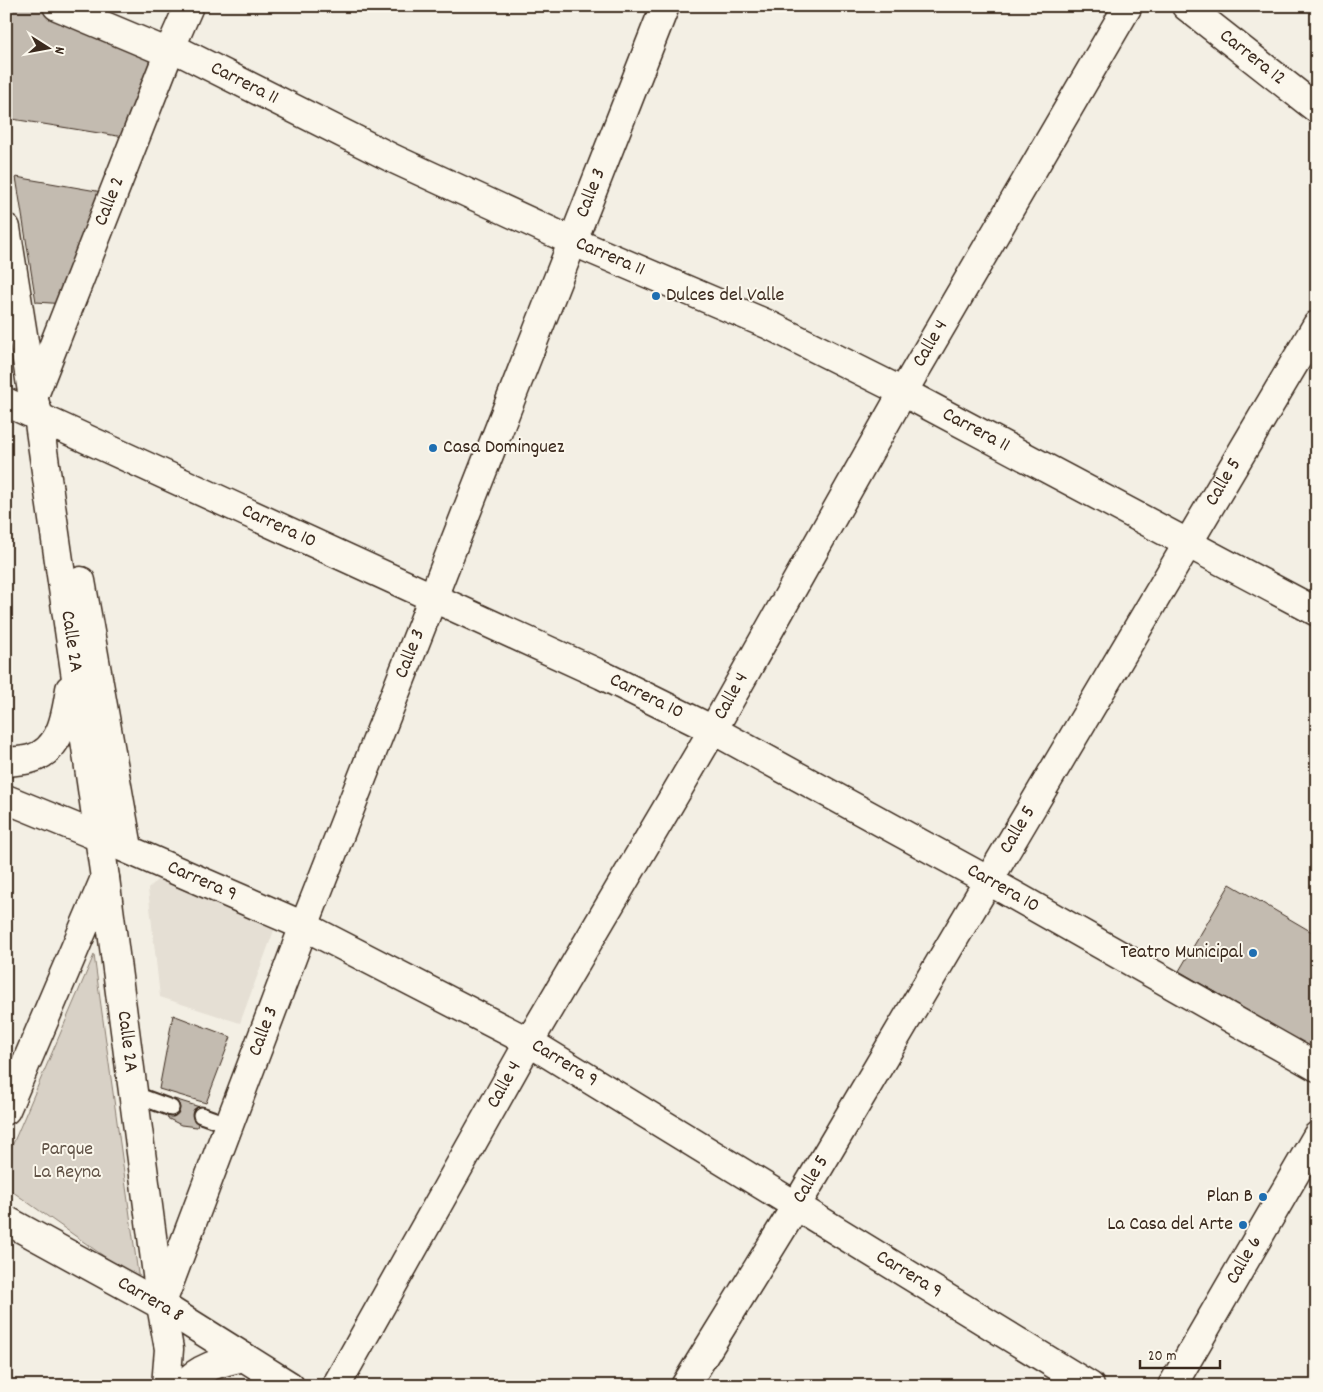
<svg xmlns="http://www.w3.org/2000/svg" width="1323" height="1392" viewBox="0 0 1323 1392" font-family="Dekko,sans-serif">
<style>
.built{fill:#e5dfd4}
.green{fill:#d8d1c6;stroke:#8a7e72}
.building{fill:#c3bbb0;stroke:#3b2a1e}
.lines{fill:none;stroke-linecap:round;stroke-linejoin:round}
.service-casing{stroke:#3b2a1e;stroke-width:19}
.minor-casing{stroke:#3b2a1e;stroke-width:31}
.tertiary-casing{stroke:#3b2a1e;stroke-width:31}
.secondary-casing{stroke:#3b2a1e;stroke-width:31}
.service{stroke:#fbf7ec;stroke-width:15}
.minor{stroke:#fbf7ec;stroke-width:28}
.tertiary{stroke:#fbf7ec;stroke-width:28}
.secondary{stroke:#fbf7ec;stroke-width:28}
.poi-dot{fill:#1f6fb2;stroke:#fbf7ec;stroke-width:2}
.labels{text-anchor:middle;dominant-baseline:central;stroke-width:4;stroke-linejoin:round;paint-order:stroke}
.street-label{font-size:20px;fill:#3b2a1e;stroke:#fbf7ec}
.poi-label{font-size:20px;fill:#3b2a1e;stroke:#fbf7ec;text-anchor:end}
.park-label{font-size:20px;fill:#625448;stroke:#fbf7ec}
</style>
<rect width="100%" height="100%" fill="#f3efe4"/>
<filter id="ink" filterUnits="userSpaceOnUse"><feTurbulence type="fractalNoise" baseFrequency=".02" numOctaves="2"/><feDisplacementMap in="SourceGraphic" scale="10" xChannelSelector="R" yChannelSelector="G"/><feConvolveMatrix kernelMatrix="1 2 1 2 8 2 1 2 1" color-interpolation-filters="sRGB"/></filter>
<g filter="url(#ink)">
<path class="built" d="M160,877L276,925L240,1023L160,997L148,889Z"/>
<path class="green" d="M94,955L139,1281L6,1187V1160Z"/>
<path class="building" d="M6,6H57L164,51L130,138L6,118Z
M16,177L108,193L66,304L36,302Z
M6,596L7,597V657L6,656Z
M1230,884L1317,935V1051L1179,971Z
M173,1015L231,1037L206,1103L159,1089Z
M174,1099L203,1108L197,1127L181,1125L167,1118Z"/>
<g class="lines">
<defs>
<path id="service" d="M133,1094L171,1108
M201,1115L229,1125"/>
<g id="minor">
<path id="s1" d="M57,6L164,51L171,47L394,159L574,242L767,324L903,392L1317,612"/>
<path id="s2" d="M1186,6L1317,109"/>
<path id="s3" d="M33,398L171,47L189,6"/>
<path id="s4" d="M6,402L602,675L713,730L989,881L1317,1067"/>
<path d="M6,799L99,837"/>
<path d="M6,1110L105,878"/>
<path id="s5" d="M6,1220L161,1305L304,926L665,6"/>
<path id="s6" d="M336,1386L529,1042L713,730L903,392L1128,6"/>
<path id="s7" d="M685,1386L796,1206L1317,325"/>
<path id="s8" d="M1172,1386L1317,1136"/>
</g>
<path id="tertiary" d="M161,1305L169,1349L166,1386"/>
<g id="secondary">
<path d="M6,228L33,398L45,433"/>
<path id="s9" d="M38,416L105,878L161,1305L290,1386"/>
<path d="M81,581L128,848"/>
<path d="M6,762C14,761 22,761 30,759C61,751 66,716 70,689"/>
<path id="s10" d="M99,837L304,926L529,1042L1090,1386"/>
<path d="M182,1386C199,1367 220,1362 244,1357"/>
</g>
</defs>
<use href="#service" class="service-casing"/>
<use href="#minor" class="minor-casing"/>
<use href="#tertiary" class="tertiary-casing"/>
<use href="#secondary" class="secondary-casing"/>
<use href="#service" class="service"/>
<use href="#minor" class="minor"/>
<use href="#tertiary" class="tertiary"/>
<use href="#secondary" class="secondary"/>
</g>
</g>
<g class="poi-dot">
<circle cx="656" cy="296" r="5"/>
<circle cx="433" cy="448" r="5"/>
<circle cx="1253" cy="953" r="5"/>
<circle cx="1263" cy="1197" r="5"/>
<circle cx="1243" cy="1225" r="5"/>
</g>
<g class="labels">
<g class="street-label">
<text stroke="none"><textPath href="#s2" startOffset="84">Carrera 12</textPath></text>
<text stroke="none"><textPath href="#s1" startOffset="206">Carrera 11</textPath></text>
<text stroke="none"><textPath href="#s5" startOffset="1369">Calle 3</textPath></text>
<text stroke="none"><textPath href="#s3" startOffset="211">Calle 2</textPath></text>
<text stroke="none"><textPath href="#s1" startOffset="611">Carrera 11</textPath></text>
<text stroke="none"><textPath href="#s6" startOffset="1200">Calle 4</textPath></text>
<text stroke="none"><textPath href="#s1" startOffset="1016">Carrera 11</textPath></text>
<text stroke="none"><textPath href="#s7" startOffset="1052">Calle 5</textPath></text>
<text stroke="none"><textPath href="#s4" startOffset="300">Carrera 10</textPath></text>
<text stroke="none"><textPath href="#s9" startOffset="228">Calle 2A</textPath></text>
<text stroke="none"><textPath href="#s5" startOffset="874">Calle 3</textPath></text>
<text stroke="none"><textPath href="#s6" startOffset="795">Calle 4</textPath></text>
<text stroke="none"><textPath href="#s4" startOffset="705">Carrera 10</textPath></text>
<text stroke="none"><textPath href="#s7" startOffset="648">Calle 5</textPath></text>
<text stroke="none"><textPath href="#s10" startOffset="112">Carrera 9</textPath></text>
<text stroke="none"><textPath href="#s4" startOffset="1110">Carrera 10</textPath></text>
<text stroke="none"><textPath href="#s5" startOffset="469">Calle 3</textPath></text>
<text stroke="none"><textPath href="#s9" startOffset="632">Calle 2A</textPath></text>
<text stroke="none"><textPath href="#s10" startOffset="518">Carrera 9</textPath></text>
<text stroke="none"><textPath href="#s6" startOffset="345">Calle 4</textPath></text>
<text stroke="none"><textPath href="#s7" startOffset="242">Calle 5</textPath></text>
<text stroke="none"><textPath href="#s8" startOffset="145">Calle 6</textPath></text>
<text stroke="none"><textPath href="#s10" startOffset="922">Carrera 9</textPath></text>
<text transform="translate(150 1300) rotate(30)">Carrera 8</text>
</g>
<g class="poi-label">
<text x="666" y="296" text-anchor="start">Dulces del Valle</text>
<text x="443" y="448" text-anchor="start">Casa Dominguez</text>
<text x="1243" y="953">Teatro Municipal</text>
<text x="1253" y="1197">Plan B</text>
<text x="1233" y="1225">La Casa del Arte</text>
</g>
<g class="park-label">
<text x="67" y="1150">Parque<tspan x="67" dy="23">La Reyna</tspan></text>
</g>
</g>
<rect width="1323" height="1392" fill="none" stroke="#fbf7ec" stroke-width="25"/>
<rect x="12" y="12" width="1298" height="1367" fill="none" stroke="#3b2a1e" stroke-width="2" filter="url(#ink)"/>
<g transform="translate(48 48) rotate(101)" stroke="#fbf7ec" stroke-width="4" paint-order="stroke">
<path d="M0-4L9 19L0 12L-9 19Z" fill="#3b2a1e"/>
<text y="-8" font-size="14" font-weight="bold" text-anchor="middle" fill="#3b2a1e">N</text>
</g>
<path d="M1140 1360v8h80v-8" fill="none" stroke="#3b2a1e" stroke-width="2.5"/>
<text x="1148" y="1360" font-size="15" fill="#3b2a1e" stroke="#fbf7ec" stroke-width="4" paint-order="stroke">20 m</text>
</svg>
